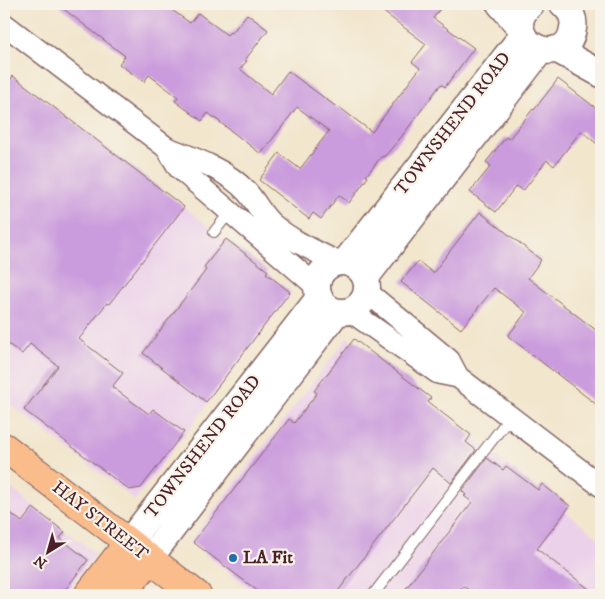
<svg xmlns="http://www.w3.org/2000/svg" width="605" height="599" viewBox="0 0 605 599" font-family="'IM FELL DW Pica',serif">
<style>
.built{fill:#ecd1ea}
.building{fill:#ca9bdd}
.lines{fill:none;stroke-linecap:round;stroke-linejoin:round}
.service-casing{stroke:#856564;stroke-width:12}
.minor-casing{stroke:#856564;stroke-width:24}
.tertiary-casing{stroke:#856564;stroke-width:29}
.primary-casing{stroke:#856564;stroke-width:30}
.service{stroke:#fff;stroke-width:10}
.minor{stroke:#fff;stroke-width:21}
.tertiary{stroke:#fff;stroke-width:26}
.primary{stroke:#fabc8b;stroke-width:28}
.poi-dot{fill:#1f6fb2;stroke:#f7f3e8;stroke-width:2}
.labels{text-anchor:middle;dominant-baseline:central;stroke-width:4.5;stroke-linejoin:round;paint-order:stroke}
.street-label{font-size:18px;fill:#4a1f2b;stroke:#f7f3e8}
.poi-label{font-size:18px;font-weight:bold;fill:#4a1f2b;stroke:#f7f3e8;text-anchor:start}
</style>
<rect width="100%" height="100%" fill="#f7f3e8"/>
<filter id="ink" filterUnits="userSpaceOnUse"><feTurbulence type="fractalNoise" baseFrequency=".02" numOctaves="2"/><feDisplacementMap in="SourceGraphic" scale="10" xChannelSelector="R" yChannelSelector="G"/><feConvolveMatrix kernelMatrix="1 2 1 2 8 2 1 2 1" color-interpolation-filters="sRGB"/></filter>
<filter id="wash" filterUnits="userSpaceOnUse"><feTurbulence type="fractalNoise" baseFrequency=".0096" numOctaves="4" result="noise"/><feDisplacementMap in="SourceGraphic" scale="20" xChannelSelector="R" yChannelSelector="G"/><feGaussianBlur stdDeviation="1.12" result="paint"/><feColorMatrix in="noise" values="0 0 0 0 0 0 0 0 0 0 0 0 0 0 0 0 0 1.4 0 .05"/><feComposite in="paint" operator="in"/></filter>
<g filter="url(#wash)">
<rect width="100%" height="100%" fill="#f2e6cd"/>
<path class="built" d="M4,71L184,207L292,293L135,500L4,400Z
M348,337L601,540V595H258L189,542Z
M4,483L96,554L64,595H4Z"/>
<g id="blocks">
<path class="building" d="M57,4H164L190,23L198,13L227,35L230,32L232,33L247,14L268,30L245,60L247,61L240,69L271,94L288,71L338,108L339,107L372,132L420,68L412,62L426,44L373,4H444L433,18L474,48L445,87L441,84L402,136L385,156L381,157L366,176L368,177L349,203L339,195L321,219L313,213L309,219L259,180L279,153L300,169L329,131L297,107L261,154L208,113L202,121L175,101L178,97L149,75L144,82L119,64L125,56Z
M13,76L184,207L109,304L107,303L79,339L123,373L112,387L149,414L153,409L184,432L141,488L129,490L24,410L58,366L30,344L22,354L4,341V88Z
M558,79L601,112V147L581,131L554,166L547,160L523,191L516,186L496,212L470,192L491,166L486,162L506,137L509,139L533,109L534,110Z
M480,212L541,260L528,278L601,334V408L508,336L526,312L494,288L461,329L401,282L418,261L433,273Z
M226,239L268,271L266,273L290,292L206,402L143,353L206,270L204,267Z
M354,339L431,398L428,402L471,435L466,442L476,450L451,483L433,468L335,595H263L193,542L289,419L294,423L317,393L314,391Z
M487,458L503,470L506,466L538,490L542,484L570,506L537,549L597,595H475L463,586L456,595H401L472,502L464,496L466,495L462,491Z
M4,508L22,522L33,508L65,532L60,538L88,560L61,595H4Z"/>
</g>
</g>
<g filter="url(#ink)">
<use href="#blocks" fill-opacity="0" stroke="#856564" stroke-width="1"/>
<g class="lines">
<defs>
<path id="service" d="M214,232L230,212
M373,595L510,417"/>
<path id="minor" d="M4,24L167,148C194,158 227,170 247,192C257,203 262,216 273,225C292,241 315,251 337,262
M167,148L179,168L316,286
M367,292L449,360L458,377L601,486
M350,311L438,373L458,377"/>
<path id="tertiary" d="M500,4L521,28
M531,4C492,39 567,75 573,28C575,19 570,10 563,4
M556,49L601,74
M346,261L523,35
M317 287a25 25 0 1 1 50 0a25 25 0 1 1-50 0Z
M366,277L541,50
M128,543L319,298
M149,559L337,312"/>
<path id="primary" d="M4,447L197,595
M88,595L128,543
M122,595L149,559"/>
</defs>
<use href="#service" class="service-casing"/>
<use href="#minor" class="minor-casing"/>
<use href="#tertiary" class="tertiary-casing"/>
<use href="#primary" class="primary-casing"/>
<use href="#service" class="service"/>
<use href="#minor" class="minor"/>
<use href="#tertiary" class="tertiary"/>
<use href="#primary" class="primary"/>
</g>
</g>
<circle class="poi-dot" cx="233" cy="558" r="5"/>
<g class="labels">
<g class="street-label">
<text transform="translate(453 124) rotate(-52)">TOWNSHEND ROAD</text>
<text transform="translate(203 447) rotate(-52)">TOWNSHEND ROAD</text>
<text transform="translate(100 521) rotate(38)">HAY STREET</text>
</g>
<g class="poi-label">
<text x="243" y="558">LA Fit</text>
</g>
</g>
<rect width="605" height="599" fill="none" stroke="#f7f3e8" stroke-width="20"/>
<g transform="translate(48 552) rotate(217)" stroke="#f7f3e8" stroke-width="4" paint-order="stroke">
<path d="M0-4L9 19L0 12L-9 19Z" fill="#4a1f2b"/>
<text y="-8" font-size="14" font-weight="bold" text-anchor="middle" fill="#4a1f2b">N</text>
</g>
</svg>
